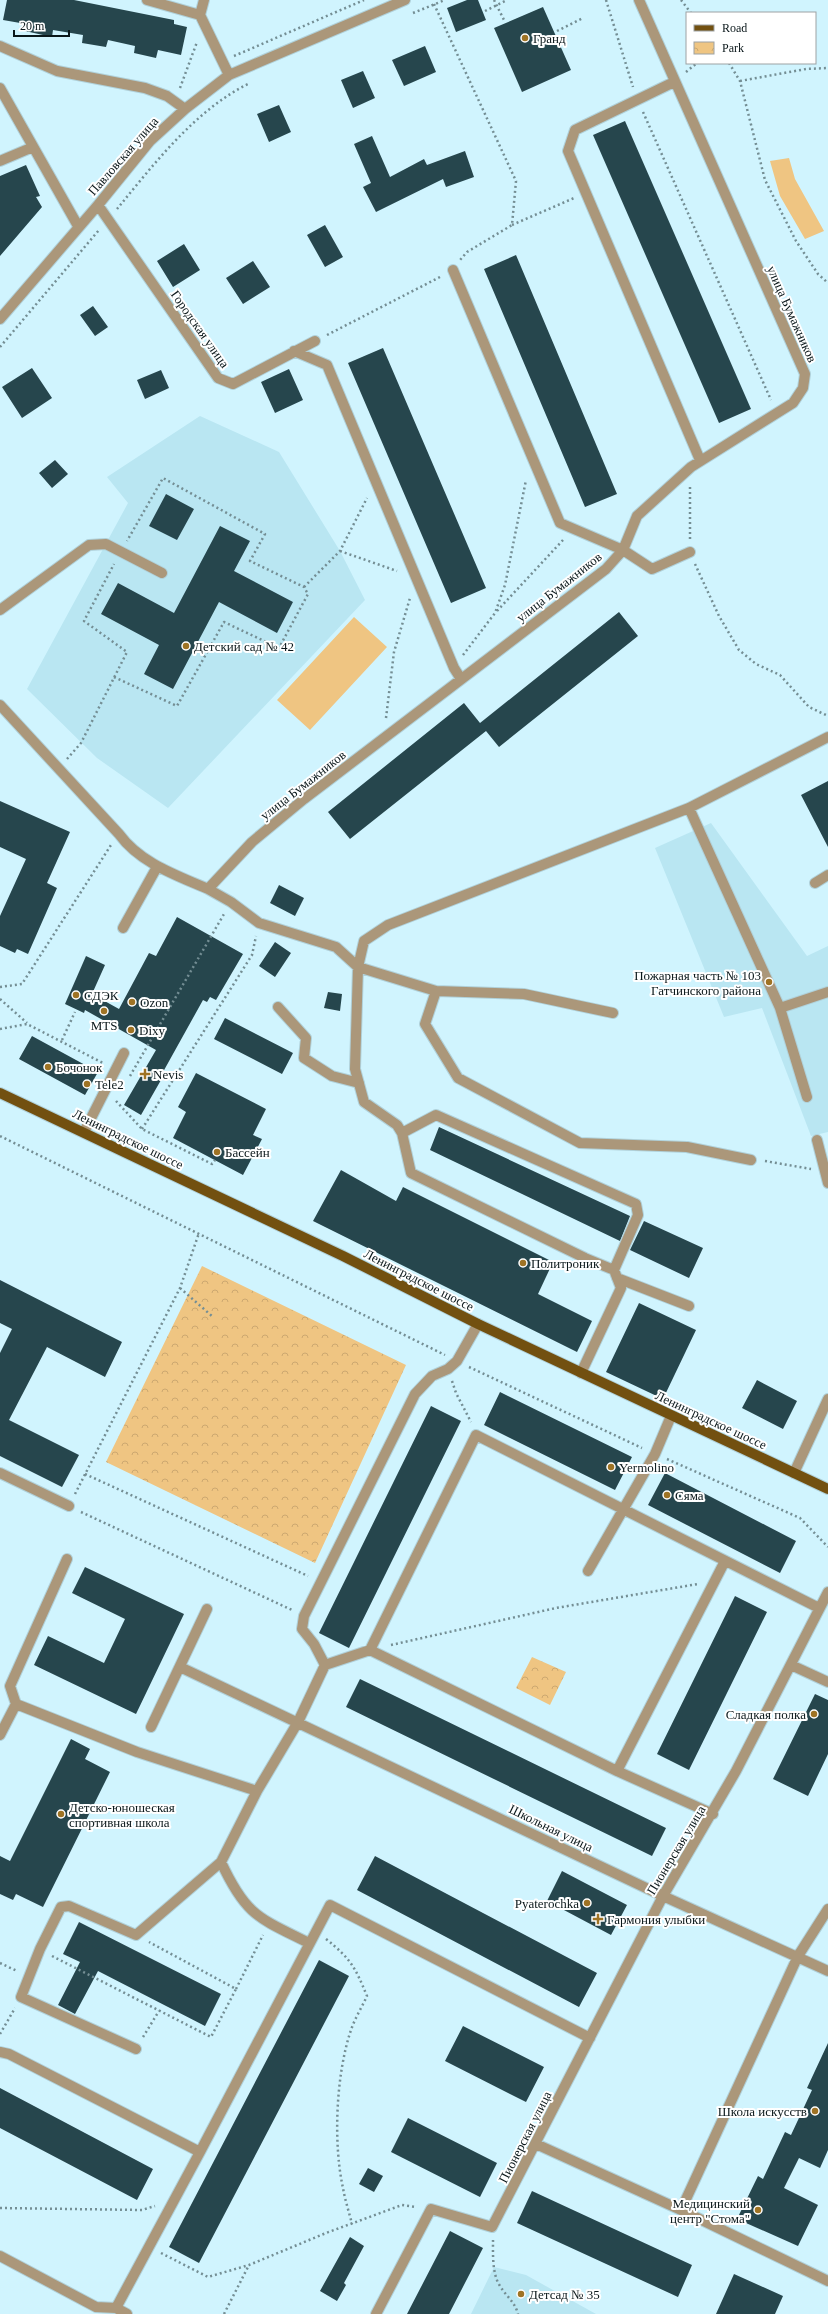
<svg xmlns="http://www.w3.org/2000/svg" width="828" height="2314" viewBox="0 0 828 2314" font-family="'Times New Roman',serif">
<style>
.built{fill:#b9e6f2}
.park{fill:url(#park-crowns)}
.pitch{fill:#efc582}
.building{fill:#26464d}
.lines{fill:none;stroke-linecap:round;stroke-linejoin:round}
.minor-casing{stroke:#b0d1da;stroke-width:12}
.major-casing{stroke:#b0d1da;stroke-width:12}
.path{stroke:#748e94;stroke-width:2.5;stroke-dasharray:2 3;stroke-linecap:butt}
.minor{stroke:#ab977a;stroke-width:10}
.major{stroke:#725010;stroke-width:10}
.poi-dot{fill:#9f7324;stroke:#fff;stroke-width:1.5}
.labels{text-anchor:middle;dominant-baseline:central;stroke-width:4;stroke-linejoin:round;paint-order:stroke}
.poi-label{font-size:13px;fill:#0a171a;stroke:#fff;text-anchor:start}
.street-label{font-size:13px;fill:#0a171a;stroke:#fff}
</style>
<defs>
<pattern id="park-crowns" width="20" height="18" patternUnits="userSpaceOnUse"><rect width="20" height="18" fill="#efc582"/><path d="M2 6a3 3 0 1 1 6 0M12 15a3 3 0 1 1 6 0" fill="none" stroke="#cca870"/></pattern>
</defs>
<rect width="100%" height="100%" fill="#d0f4fe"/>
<path class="built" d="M200,416L279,452L340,551L365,600L168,808L97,758L27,689L128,503L107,477Z
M711,823L807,956L828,946V1132L811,1136L762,1008L724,1017L655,848Z
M494,2267L526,2275L596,2314H471Z"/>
<path class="park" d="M202,1266L406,1365L315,1563L106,1462Z
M532,1657L566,1672L550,1705L516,1688Z"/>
<path class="pitch" d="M789,158L795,179L824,231L805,239L780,196L770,161Z
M354,617L387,647L310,730L277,700Z"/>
<path class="building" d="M7,0H74L174,20V24L187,27L181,55L158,50L156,58L134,53L135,46L108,40L106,47L82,43L83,35L53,30L52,37L25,31L26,24L3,20Z
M467,0H478L486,20L456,32L447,8Z
M543,7L571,70L522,92L494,28Z
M425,46L436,72L404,86L392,60Z
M363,71L375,98L353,108L341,80Z
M279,105L291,132L269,142L257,114Z
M625,121L751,409L719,423L593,135Z
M372,136L390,177L424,159L427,165L465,151L474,177L446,187L443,179L376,212L363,187L371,183L354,144Z
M26,165L40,196L36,197L42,207L0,256V176Z
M325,225L343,257L325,267L307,235Z
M184,244L200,270L173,287L157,261Z
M516,255L617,494L585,507L484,269Z
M253,261L270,287L243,304L226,278Z
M93,306L108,327L95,336L80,315Z
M383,348L486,588L451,603L348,363Z
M32,368L52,398L22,418L2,387Z
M289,369L303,400L275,413L261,382Z
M161,370L169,388L145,399L137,380Z
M55,460L68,474L52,488L39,473Z
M166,494L194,509L177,540L149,526Z
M220,526L250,541L234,571L293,602L277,633L219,602L173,689L144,674L159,645L101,614L118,583L174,613Z
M619,612L638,636L499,747L486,731L350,839L328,812L464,703L480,723Z
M828,781V847L801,795Z
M0,801L70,832L47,883L57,888L28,954L17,949L15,953L0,946V916L26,859L0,847Z
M279,885L304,898L295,916L270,903Z
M177,917L243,954L216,1000L210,997L207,1002L203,1000L163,1072L165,1073L141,1115L124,1105L156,1050L85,1010L84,1013L65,1004L86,956L105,965L92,994L119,1009L149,953L156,956Z
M275,942L291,953L275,977L259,966Z
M328,992L342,994L340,1011L324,1008Z
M225,1018L293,1053L282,1074L214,1039Z
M32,1036L98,1072L85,1095L19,1059Z
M196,1073L266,1109L253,1135L262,1139L243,1175L173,1138L186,1112L178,1107Z
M439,1127L630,1216L620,1241L430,1150Z
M341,1170L396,1201L403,1187L553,1262L538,1294L592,1321L577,1352L313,1221Z
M644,1221L703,1248L689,1278L630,1250Z
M0,1280L122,1342L105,1377L47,1347L9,1420L79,1455L62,1487L0,1456V1353L12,1329L0,1323Z
M639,1303L696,1330L663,1399L606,1372Z
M757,1380L797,1401L783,1429L742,1408Z
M500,1392L632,1457L615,1490L484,1425Z
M431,1406L461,1421L349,1648L319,1633Z
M665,1473L796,1541L780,1573L648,1505Z
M85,1567L184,1614L136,1714L34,1665L48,1636L104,1663L125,1619L72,1593Z
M735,1596L767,1612L689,1770L657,1754Z
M360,1679L666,1828L652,1856L346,1707Z
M815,1694L828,1700V1754L808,1796L773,1779Z
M71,1739L90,1749L85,1759L110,1772L43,1907L16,1894L13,1900L0,1894V1856L10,1861Z
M375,1856L597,1973L579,2007L357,1890Z
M562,1871L627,1905L611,1935L547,1901Z
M79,1922L221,1994L205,2026L98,1971L75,2014L58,2005L80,1962L63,1954Z
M319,1960L349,1976L199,2263L169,2247Z
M463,2026L544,2067L526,2102L445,2061Z
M828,2043V2150L820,2168L799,2158L784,2188L818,2205L798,2246L737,2219L758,2176L763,2179L785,2132L791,2135L812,2090L807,2088Z
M0,2088L153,2169L137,2200L0,2128Z
M408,2118L497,2163L480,2197L391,2152Z
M368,2168L383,2176L374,2192L359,2184Z
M532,2191L692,2265L678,2297L517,2223Z
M450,2231L483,2248L449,2314H407Z
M350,2237L364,2246L344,2283L346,2285L337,2301L320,2291Z
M734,2274L783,2296L775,2314H716Z"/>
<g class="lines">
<defs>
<path id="minor" d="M147,0L200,15
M204,0L200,15L229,75
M0,46L57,71L145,88L167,96L185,109
M674,82L575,130L568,151L700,460
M0,88L78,226
M0,161L33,147
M98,205L218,378L233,384L315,341
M453,270L560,523L623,550L652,569L690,552
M0,319L98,205L150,141L185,109L229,75L405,0
M294,351L327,365L454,668L461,679
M0,610L89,545L106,544L162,573
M0,705L119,834C140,863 176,875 208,889L252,842L304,799L606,569L623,550L637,516L691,467L793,403L803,388L805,374L639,0
M689,808L780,1008L807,1097
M815,883L828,875
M208,889L231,902L259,923L336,947L358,967L436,991L425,1024L458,1078L580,1143L687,1147L751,1160
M123,928L157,867
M436,991L524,994L613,1013
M278,1007L306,1038L304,1058L332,1076L359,1083
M780,1008L828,992
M84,1132L124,1053
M402,1133L436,1115L636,1204L638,1215L614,1270
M817,1140L828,1183
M617,1278L689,1306
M581,1373L621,1288L614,1270L585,1258L411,1173L402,1133L397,1125L364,1102L355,1069L358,967L364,941L388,925L689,808L828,737
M0,1473L69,1506
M794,1473L828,1399
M67,1559L10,1686L16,1704L137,1752L257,1791L298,1722L325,1665L314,1644L302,1629L304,1616L415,1394L432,1376L448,1369L457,1361L478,1324
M588,1571L655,1454L671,1416
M370,1650L476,1435L819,1608
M325,1665L370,1650L617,1771L713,1814
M791,1665L828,1682
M180,1667L663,1896L828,1971
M151,1727L207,1609
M0,1735L16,1704
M617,1771L725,1561
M221,1862C246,1916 259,1918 309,1943
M136,2049L21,1997L40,1949L61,1907L69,1906L136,1935L221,1862L257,1791
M0,2052L9,2054L200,2152L116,2308L127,2314
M536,2144L681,2210L828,2281
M200,2152L330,1905L590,2038
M681,2210L798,1956L828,1909
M0,2256L96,2307L116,2308
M376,2314L431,2209L492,2227L663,1896L736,1771L828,1592"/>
<path id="major" d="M0,1093L343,1256L478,1324L828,1489"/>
</defs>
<use href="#minor" class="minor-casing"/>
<use href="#major" class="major-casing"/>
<path class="path" d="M494,0L504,20
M606,0L633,87
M681,0L691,13
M434,4L516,181L512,225L467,252L460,260
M485,11L507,0
M413,13L445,0
M557,31L583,18
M234,56L364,0
M729,63L740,81L765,180L796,241L818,274L828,283
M686,72L697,63
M740,81L806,69L828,68
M180,88L197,42
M643,112L771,400
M117,209C154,164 196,109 250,83
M512,225L574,198
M327,335L440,277
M0,347L99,230
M690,487V540
M340,551L397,571
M695,564L719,616L739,650L756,664L780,675L809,707L828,716
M304,587L340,551L367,498
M497,611L563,540
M463,655L495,613L505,585L526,480
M114,677L177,706L224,622L279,648L308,594L304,587L250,561L265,534L163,478L127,541
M386,718L394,652L410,598
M67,759L81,743L127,652L84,621L114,564
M0,987L22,984L111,845
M0,999L27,1023
M0,1029L27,1024L103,1063
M62,1040L75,1012
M130,1076L224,914
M116,1101L142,1129L212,1164L215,1160
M142,1129L252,955L256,936
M0,1136L445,1355
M765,1161L811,1169
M180,1288L213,1317
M469,1367L642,1448
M452,1381L456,1393L471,1422
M667,1459L800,1518L828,1547
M85,1474L308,1576
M75,1494L180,1288L199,1233
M81,1512L292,1610
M391,1645L556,1608L698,1584
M326,1939C351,1959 355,1967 367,1996C362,2007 355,2018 351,2030C336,2074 333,2143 343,2188C345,2200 349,2212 352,2224
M52,1956L211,2037L236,1989L149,1942
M0,1963L17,1971
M236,1989L263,1935
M0,2034L15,2008
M143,2037L159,2011
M0,2208L142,2210L155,2206
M493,2240C493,2254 492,2274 500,2286C506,2296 515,2302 518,2314
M161,2253L208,2277L249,2265L326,2233L402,2205L416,2207
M224,2314L249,2265"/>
<use href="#minor" class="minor"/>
<use href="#major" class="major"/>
</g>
<g class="poi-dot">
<circle cx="525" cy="38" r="4"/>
<circle cx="186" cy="646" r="4"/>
<circle cx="769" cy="982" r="4"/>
<circle cx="76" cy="995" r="4"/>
<circle cx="132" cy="1002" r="4"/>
<circle cx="104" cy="1011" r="4"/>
<circle cx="131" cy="1030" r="4"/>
<circle cx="48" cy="1067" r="4"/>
<path d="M143 1068h4v4h4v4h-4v4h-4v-4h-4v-4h4z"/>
<circle cx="87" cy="1084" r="4"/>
<circle cx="217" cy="1152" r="4"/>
<circle cx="523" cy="1263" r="4"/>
<circle cx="611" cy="1467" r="4"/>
<circle cx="667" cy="1495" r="4"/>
<circle cx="814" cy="1714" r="4"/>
<circle cx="61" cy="1814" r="4"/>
<circle cx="587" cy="1903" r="4"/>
<path d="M596 1913h4v4h4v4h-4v4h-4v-4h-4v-4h4z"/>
<circle cx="815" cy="2111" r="4"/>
<circle cx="758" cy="2210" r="4"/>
<circle cx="521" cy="2294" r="4"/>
</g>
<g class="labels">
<g class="poi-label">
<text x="533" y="38">Гранд</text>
<text x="194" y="646">Детский сад № 42</text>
<text x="761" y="975" text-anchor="end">Пожарная часть № 103<tspan x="761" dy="15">Гатчинского района</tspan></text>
<text x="84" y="995">СДЭК</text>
<text x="140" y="1002">Ozon</text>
<text x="104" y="1025" text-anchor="middle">MTS</text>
<text x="139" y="1030">Dixy</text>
<text x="56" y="1067">Бочонок</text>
<text x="153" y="1074">Nevis</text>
<text x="95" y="1084">Tele2</text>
<text x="225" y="1152">Бассейн</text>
<text x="531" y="1263">Политроник</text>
<text x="619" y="1467">Yermolino</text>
<text x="675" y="1495">Сяма</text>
<text x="806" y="1714" text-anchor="end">Сладкая полка</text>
<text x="69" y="1807">Детско-юношеская<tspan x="69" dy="15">спортивная школа</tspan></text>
<text x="579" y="1903" text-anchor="end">Pyaterochka</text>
<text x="607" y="1919">Гармония улыбки</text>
<text x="807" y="2111" text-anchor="end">Школа искусств</text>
<text x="750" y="2203" text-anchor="end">Медицинский<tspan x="750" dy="15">центр "Стома"</tspan></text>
<text x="529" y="2294">Детсад № 35</text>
</g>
<g class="street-label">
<text transform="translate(123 156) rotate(-49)">Павловская улица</text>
<text transform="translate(792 314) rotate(66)">улица Бумажников</text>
<text transform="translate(200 329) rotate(55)">Городская улица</text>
<text transform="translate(559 587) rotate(-38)">улица Бумажников</text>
<text transform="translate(303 785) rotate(-38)">улица Бумажников</text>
<text transform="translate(128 1139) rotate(26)">Ленинградское шоссе</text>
<text transform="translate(419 1280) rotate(27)">Ленинградское шоссе</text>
<text transform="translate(711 1420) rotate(25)">Ленинградское шоссе</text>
<text transform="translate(551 1828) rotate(26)">Школьная улица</text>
<text transform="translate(676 1850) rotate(-59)">Пионерская улица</text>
<text transform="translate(525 2137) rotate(-63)">Пионерская улица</text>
</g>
</g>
<rect x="686" y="12" width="130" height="52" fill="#ffffff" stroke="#9da2a3"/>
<rect x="694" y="25" width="20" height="6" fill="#725010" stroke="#9da2a3"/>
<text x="722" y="32" font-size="12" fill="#0a171a">Road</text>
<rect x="694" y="42" width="20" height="12" fill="url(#park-crowns)" stroke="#9da2a3"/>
<text x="722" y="52" font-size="12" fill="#0a171a">Park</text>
<path d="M14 30v6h55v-6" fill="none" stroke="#0a171a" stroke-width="2"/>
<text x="20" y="30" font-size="12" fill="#0a171a" stroke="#ffffff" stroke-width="3" paint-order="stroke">20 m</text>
</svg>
